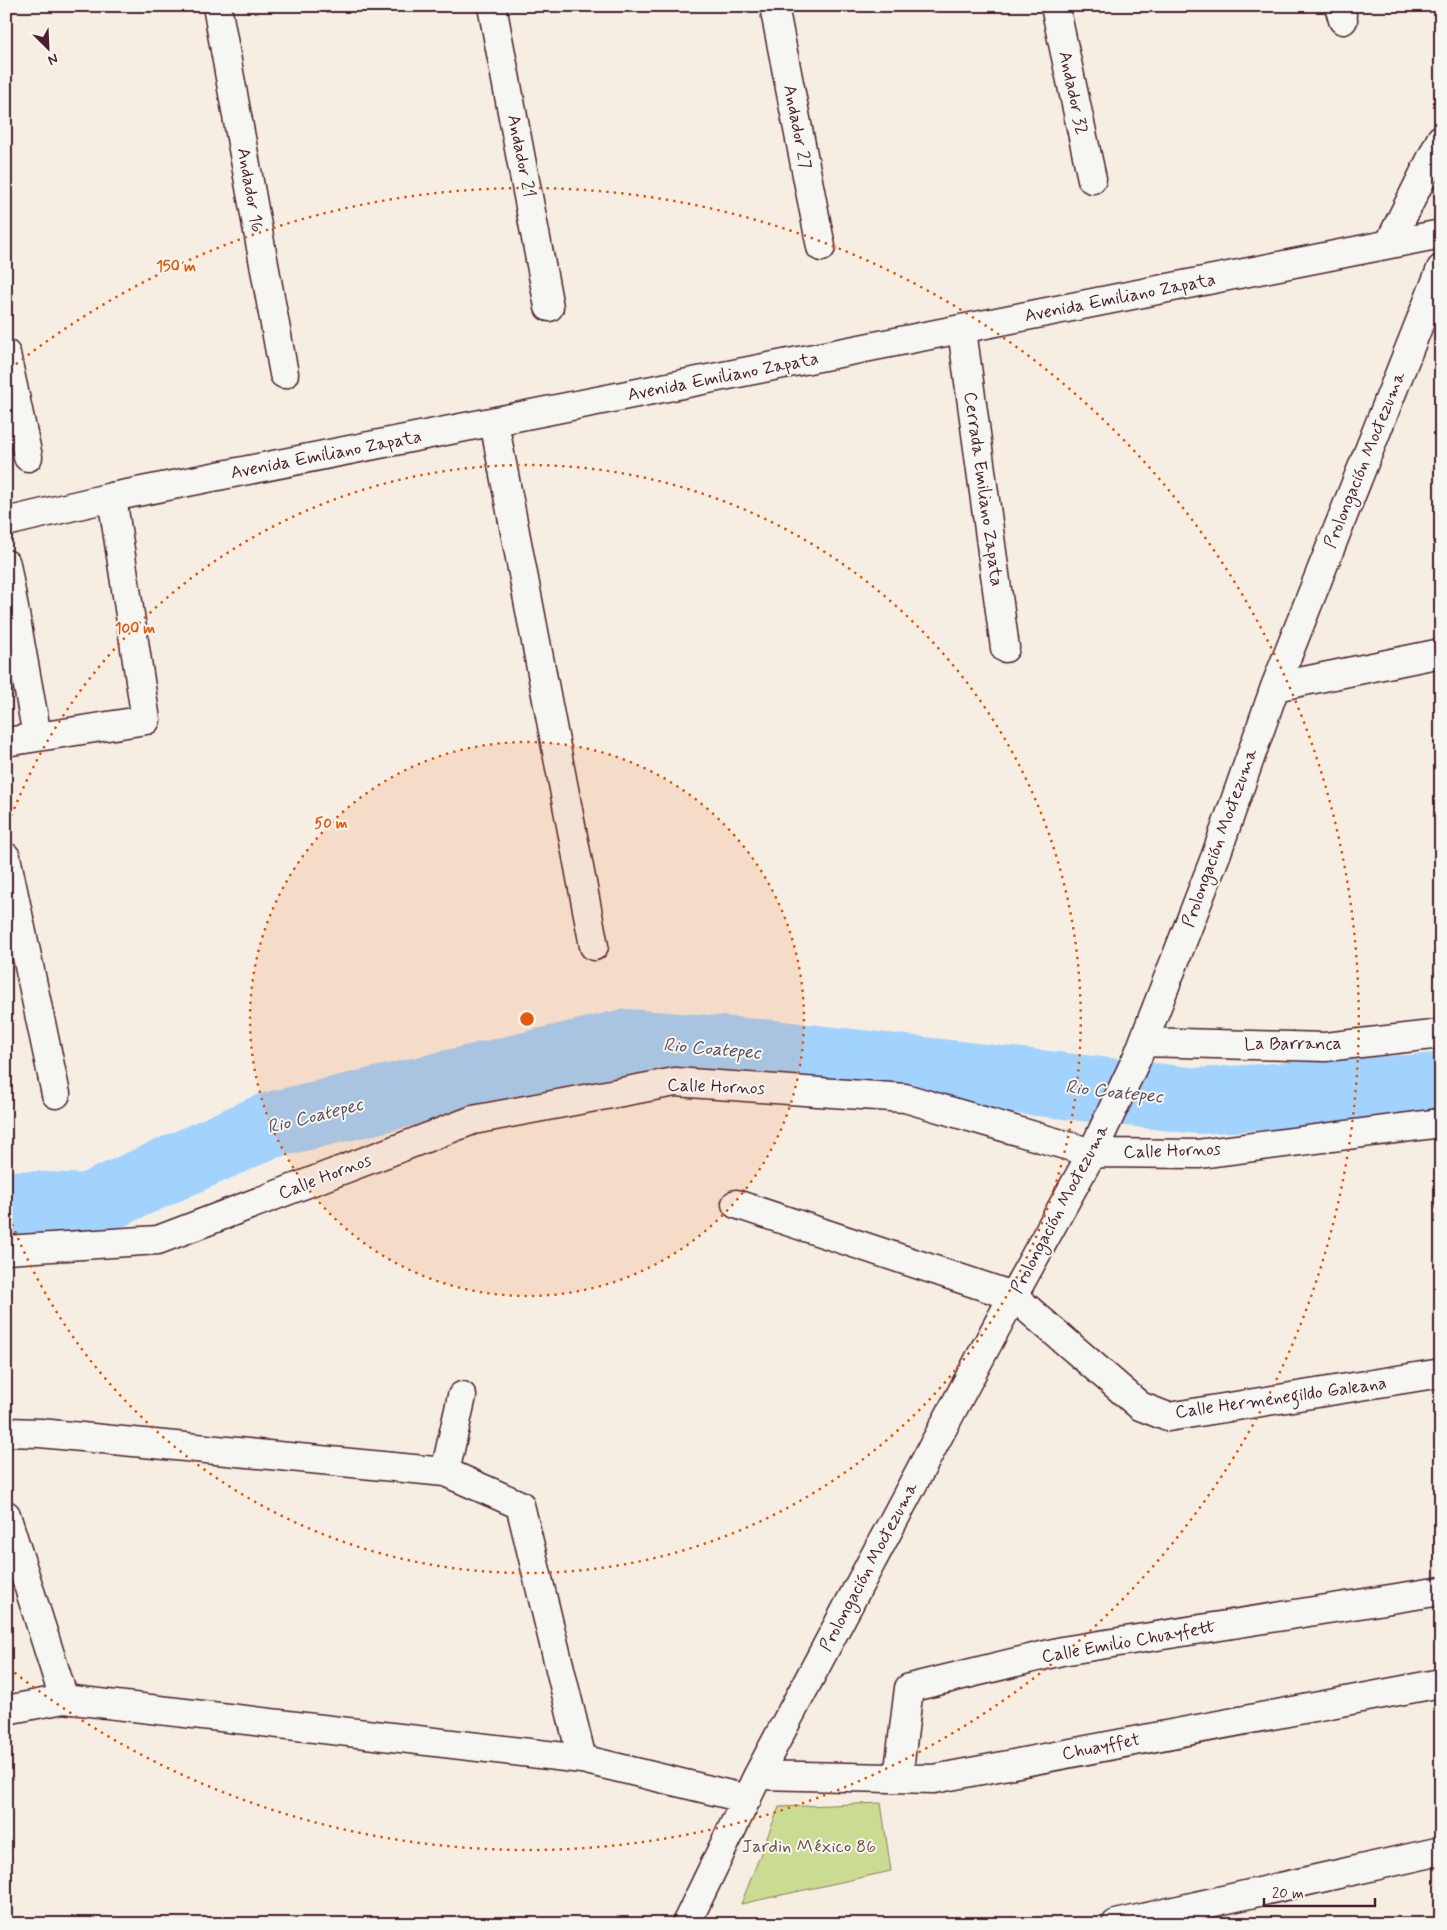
<svg xmlns="http://www.w3.org/2000/svg" width="1447" height="1930" viewBox="0 0 1447 1930" font-family="Mynerve,sans-serif">
<style>
.green{fill:#c9dc91;stroke:#8a7e5e}
.lines{fill:none;stroke-linecap:round;stroke-linejoin:round}
.river{stroke:#a1d3fe;stroke-width:66}
.minor-casing{stroke:#4a1f2b;stroke-width:31}
.major-casing{stroke:#4a1f2b;stroke-width:31}
.minor{stroke:#f6f6f2;stroke-width:28}
.major{stroke:#f6f6f2;stroke-width:28}
.ring{fill:none;stroke:#e8590c;stroke-width:2.5;stroke-dasharray:2.5 5}
.labels{text-anchor:middle;dominant-baseline:central;stroke-width:4;stroke-linejoin:round;paint-order:stroke}
.street-label{font-size:18px;fill:#4a1f2b;stroke:#f6f6f2}
.park-label{font-size:18px;fill:#6a4e44;stroke:#f6f6f2}
.water-label{font-size:19px;font-style:italic;fill:#604c60;stroke:#f6f6f2}
.centre{fill:#e8590c;stroke:#f6f6f2;stroke-width:2.5}
.ring-label{font-size:15px;text-anchor:middle;font-weight:bold;fill:#e8590c;stroke:#f6f6f2;stroke-width:4;stroke-linejoin:round;paint-order:stroke}
</style>
<rect width="100%" height="100%" fill="#f6eee3"/>
<filter id="ink" filterUnits="userSpaceOnUse"><feTurbulence type="fractalNoise" baseFrequency=".02" numOctaves="2"/><feDisplacementMap in="SourceGraphic" scale="10" xChannelSelector="R" yChannelSelector="G"/><feConvolveMatrix kernelMatrix="1 2 1 2 8 2 1 2 1" color-interpolation-filters="sRGB"/></filter>
<g filter="url(#ink)">
<path class="green" d="M881,1803L891,1871L741,1904L779,1807Z"/>
<g class="lines">
<path class="river" d="M6,1203L86,1207L267,1126L626,1042L772,1053L1198,1101L1441,1086"/>
<defs>
<path id="minor" d="M217,6L284,374
M492,6L549,307
M774,6L821,247
M1055,6L1092,179
M1339,6L1343,20
M962,330L1005,648
M6,354L28,457
M494,422L594,946
M6,564L37,736
M1275,687L1441,653
M6,742L146,720L112,497
M6,857L56,1094
M1144,1042L1325,1047L1441,1034
M736,1204L1013,1296L1140,1406L1168,1417L1441,1373
M6,1250L158,1240L473,1120L675,1082L905,1098L1092,1153L1198,1154L1441,1123
M462,1396L445,1472L520,1505L582,1759
M6,1432L40,1433L445,1472
M6,1515L64,1699
M6,1710L64,1699L582,1759L747,1799
M758,1775L934,1779L1441,1683
M898,1778L909,1688L1062,1651L1441,1591
M686,1924L758,1775L1013,1296L1092,1153L1137,1058L1216,855L1275,687L1441,269
M1116,1924L1441,1851"/>
<path id="major" d="M1389,244L1441,139
M6,522L112,497L1441,234"/>
</defs>
<use href="#minor" class="minor-casing"/>
<use href="#major" class="major-casing"/>
<use href="#minor" class="minor"/>
<use href="#major" class="major"/>
</g>
</g>
<circle cx="527" cy="1019" r="277" fill="#e8590c" fill-opacity=".12"/>
<g class="ring">
<circle cx="527" cy="1019" r="277"/>
<path d="M6 830A554 554 0 1 1 6 1208"/>
<path d="M10 369A831 831 0 1 1 10 1669"/>
</g>
<g class="labels">
<g class="street-label">
<text transform="translate(1073 93) rotate(78)">Andador 32</text>
<text transform="translate(797 127) rotate(79)">Andador 27</text>
<text transform="translate(521 156) rotate(79)">Andador 21</text>
<text transform="translate(250 190) rotate(80)">Andador 16</text>
<text transform="translate(1120 298) rotate(-11)">Avenida Emiliano Zapata</text>
<text transform="translate(723 377) rotate(-11)">Avenida Emiliano Zapata</text>
<text transform="translate(326 455) rotate(-11)">Avenida Emiliano Zapata</text>
<text transform="translate(1365 460) rotate(-68)">Prolongación Moctezuma</text>
<text transform="translate(983 489) rotate(82)">Cerrada Emiliano Zapata</text>
<text transform="translate(1220 838) rotate(-70)">Prolongación Moctezuma</text>
<text x="1293" y="1044">La Barranca</text>
<text transform="translate(716 1087) rotate(2)">Calle Hornos</text>
<text transform="translate(1172 1151) rotate(-2)">Calle Hornos</text>
<text transform="translate(325 1177) rotate(-21)">Calle Hornos</text>
<text transform="translate(1060 1209) rotate(-62)">Prolongación Moctezuma</text>
<text transform="translate(1281 1398) rotate(-8)">Calle Hermenegildo Galeana</text>
<text transform="translate(869 1567) rotate(-62)">Prolongación Moctezuma</text>
<text transform="translate(1129 1642) rotate(-10)">Calle Emilio Chuayfett</text>
<text transform="translate(1101 1747) rotate(-11)">Chuayffet</text>
</g>
<g class="park-label">
<text x="809" y="1847">Jardin México 86</text>
</g>
<g class="water-label">
<text transform="translate(712 1049) rotate(5)">Rio Coatepec</text>
<text transform="translate(1114 1092) rotate(6)">Rio Coatepec</text>
<text transform="translate(315 1116) rotate(-14)">Rio Coatepec</text>
</g>
</g>
<circle cx="527" cy="1019" r="8" class="centre"/>
<g class="ring-label">
<text x="176" y="271">150 m</text>
<text x="135" y="633">100 m</text>
<text x="331" y="828">50 m</text>
</g>
<rect width="1447" height="1930" fill="none" stroke="#f6f6f2" stroke-width="25"/>
<rect x="12" y="12" width="1422" height="1905" fill="none" stroke="#4a1f2b" stroke-width="2" filter="url(#ink)"/>
<g transform="translate(48 48) rotate(156)" stroke="#f6f6f2" stroke-width="4" paint-order="stroke">
<path d="M0-4L9 19L0 12L-9 19Z" fill="#4a1f2b"/>
<text y="-8" font-size="14" font-weight="bold" text-anchor="middle" fill="#4a1f2b">N</text>
</g>
<path d="M1264 1898v8h111v-8" fill="none" stroke="#4a1f2b" stroke-width="2.5"/>
<text x="1272" y="1898" font-size="15" fill="#4a1f2b" stroke="#f6f6f2" stroke-width="4" paint-order="stroke">20 m</text>
</svg>
